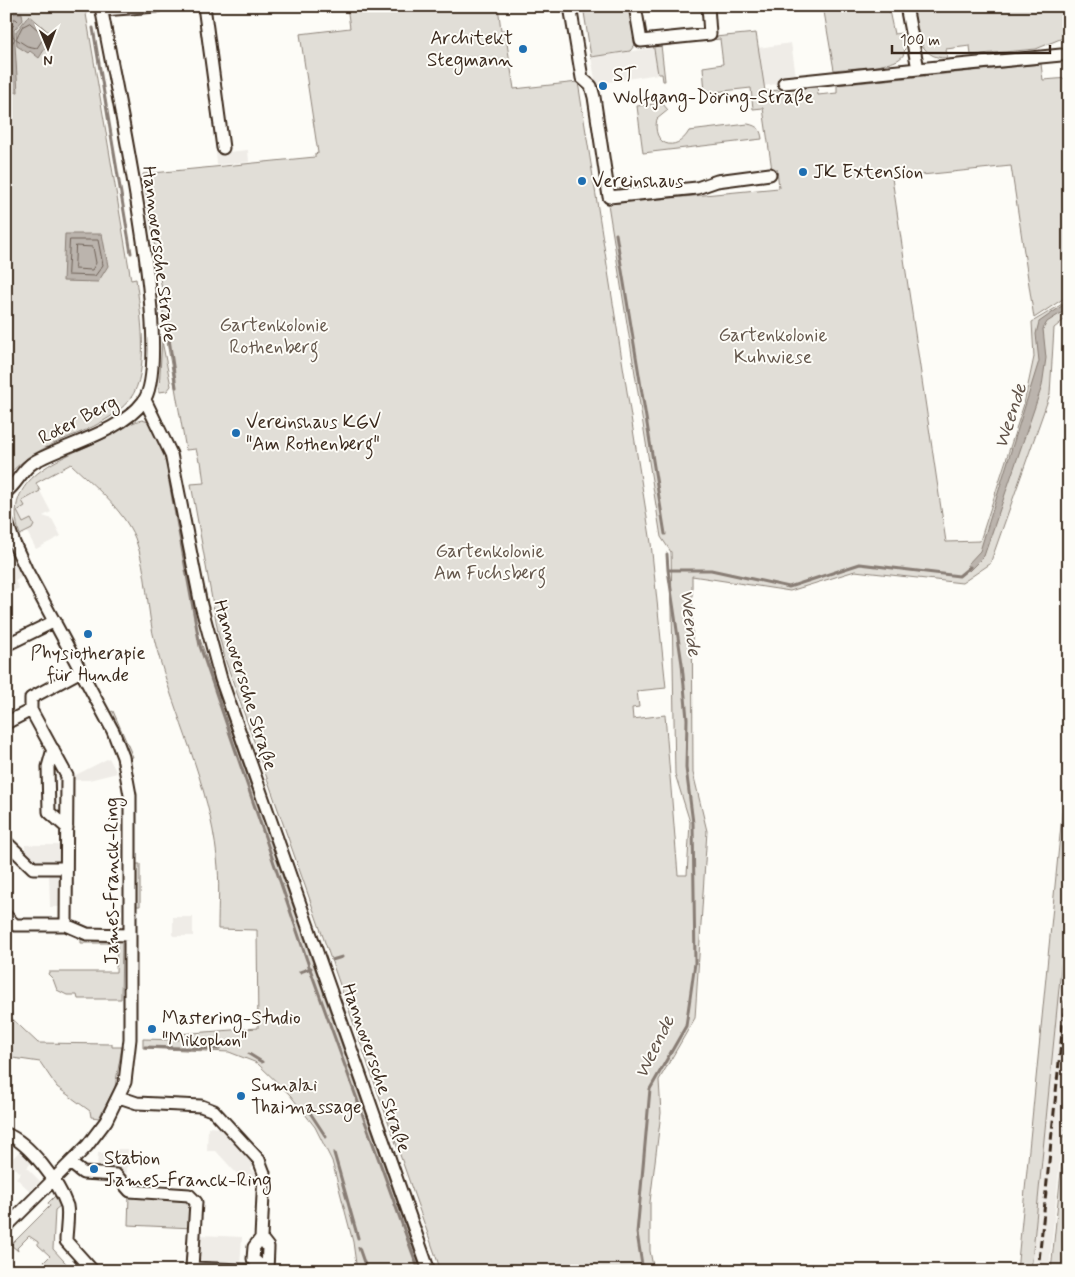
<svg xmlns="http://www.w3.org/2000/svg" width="1075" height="1277" viewBox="0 0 1075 1277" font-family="Mynerve,sans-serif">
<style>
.built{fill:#efece7}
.green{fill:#e1ded7;stroke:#8e847a}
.water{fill:#bbb4ad;stroke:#887d74}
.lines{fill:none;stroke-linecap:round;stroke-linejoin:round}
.shore{stroke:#6e6157;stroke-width:1}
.stream{stroke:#887d74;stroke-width:3}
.minor-casing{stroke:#3b2a1e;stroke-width:15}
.minor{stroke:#fdfcf7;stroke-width:11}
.rail{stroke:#3b2a1e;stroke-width:3;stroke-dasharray:8 4;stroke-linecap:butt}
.poi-dot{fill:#1f6fb2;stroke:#fdfcf7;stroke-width:2}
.labels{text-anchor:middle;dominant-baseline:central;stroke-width:4;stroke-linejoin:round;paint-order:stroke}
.poi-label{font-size:19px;fill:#3b2a1e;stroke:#fdfcf7;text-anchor:start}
.street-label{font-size:19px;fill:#3b2a1e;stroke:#fdfcf7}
.park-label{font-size:19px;fill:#64574c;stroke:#fdfcf7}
.water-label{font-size:20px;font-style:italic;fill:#615349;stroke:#fdfcf7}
</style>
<rect width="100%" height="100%" fill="#fdfcf7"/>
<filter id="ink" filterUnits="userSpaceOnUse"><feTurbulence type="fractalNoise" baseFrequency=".02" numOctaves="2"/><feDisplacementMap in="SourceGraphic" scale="10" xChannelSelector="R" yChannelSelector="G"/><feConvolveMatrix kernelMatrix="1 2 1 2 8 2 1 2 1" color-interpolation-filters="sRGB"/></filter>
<g filter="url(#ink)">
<path class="built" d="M791,43L796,76L788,77V82L764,86L758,48Z
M654,48L658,74L596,84L591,57Z
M248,150L249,162L217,165L216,153Z
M40,491L51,512L43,516L52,519L61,536L36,549L27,532L34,525L33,521L23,523L17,511L24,506L22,501Z
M16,565L22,577L15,581L19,588L6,595V567L8,569Z
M109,758L117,773L89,780H74L72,777Z
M25,845H63L64,858L58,864H34L25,855Z
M49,875H63V907H50Z
M1069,887V1071L1049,1271H1031Z
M173,917H193V936H173Z
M208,1127L222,1128L254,1166L251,1169L257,1176L247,1185L216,1151H207Z
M22,1149L31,1163L27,1168L40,1181L30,1191L16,1178L21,1173L8,1163Z
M119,1149H128L127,1173L97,1171L98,1153H107Z
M200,1235L242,1237L240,1267L195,1265Z"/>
<path class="green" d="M6,6H60L65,10L85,8L131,280L136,279C140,311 151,372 130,399C116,417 90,429 69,437C44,448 23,457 6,478Z
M347,6H498L501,30H505L514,89L578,82L651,543L666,688L637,691L639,707L632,708L633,719L665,715L678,875H687L690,822L675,774L671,552L661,537L608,204L779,188L777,169L772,170L763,108L753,109L751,88L705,93L703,67L723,64L720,39L661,45L665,81H663L662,74H658L653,43L756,33L765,91L784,90L785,94L802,93V88L817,87L818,95L837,93V85L1041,64L1043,80L1069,78V295L1034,318L1011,166L892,178L946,542L980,541L1024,404L1034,357L1032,322L1069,300V316L1054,328L1050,394L990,564L962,583L855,571L790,591L692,576L693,773L707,831L695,1018L659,1080L661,1113L650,1202V1251L654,1271H441L226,662L218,632L191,484L204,483L201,461H199L196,449L186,450L163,319V296L143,174L315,157V154L318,153L300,34L350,28Z
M583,6H632L638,41L630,51L591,57Z
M823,6H888L894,34L902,33C903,39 906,47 904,53C901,68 848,68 834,70Z
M913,6H1063L1066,33L1065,37L1036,49L971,55L970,46L946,49L947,58C917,59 917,29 913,6Z
M662,103L668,110L657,119C651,145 676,154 689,131L748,124C758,126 761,130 762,139L643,153L637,106Z
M162,341L171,386L167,391L159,392V389Z
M142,420L152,423L166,454L198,633L216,687L421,1271H357L353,1242L332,1161L315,1127L290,1095L257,1063L229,1052L143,1048V1039L179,1040V1034L258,1028L257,930L218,929C218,906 220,881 217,857C209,784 175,717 156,646C146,611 148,572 135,538C122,508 94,486 71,464L36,483L40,491L22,501L25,506L17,511L23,523L31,519L34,525L32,529L20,535C0,477 61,459 101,440C115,434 127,423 142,420Z
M113,711L133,757L129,758L109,713Z
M1069,744V887L1031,1271H1017Z
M135,864H140V906H135Z
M81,938H118L122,942L121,999H78L77,995H67L57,990L53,979L48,974L49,972H116L117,943H81Z
M6,1013L38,1043L112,1044V1047H122L115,1087L99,1118L91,1117L90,1111L57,1087L40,1062L6,1057Z
M1069,1091V1271H1051Z
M56,1195L61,1205L55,1210L53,1249L73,1271H35L50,1256L38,1245V1242L29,1236L17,1248L18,1251L11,1245L50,1206L48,1203Z
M129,1195L189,1197L194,1202L193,1228L128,1225Z"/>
<path class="water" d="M22,13L23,20L14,30L18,92L6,93V14Z
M29,15L53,36L39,58L30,51L28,53L17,46L16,32Z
M65,234H102L108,266L98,282L63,281Z
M1069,301V308L1047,322L1043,329L1046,358L1042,386L984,556L969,571L967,565L980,551L1039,361L1036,334L1039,322Z"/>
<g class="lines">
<path class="shore" d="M6,19H16L18,21L9,30L15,39L10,46L12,86L6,88
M30,23L45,36L37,48L27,46L16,39L22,27Z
M70,240H98L103,265L95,276L68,275Z
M76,246L93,247L96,263L92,270L75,269Z"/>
<path class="stream" d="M93,28L131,253
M616,234L665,534
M166,318L176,387
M169,477L200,646L310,969L419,1271
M667,554L668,570
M332,960L342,957
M300,972L311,968
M145,1047L219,1049
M249,1054L262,1062
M307,1108L326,1137
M334,1153L358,1238
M359,1248L367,1271
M643,1271L637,1233L650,1089L686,1026L695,963L693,823L686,768L687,719L682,664L668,570H711L789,587L860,564L959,576L970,567"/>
<defs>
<path id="minor" d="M204,6L223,148
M570,6L582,78L591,86L594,97L609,197L697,188L717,181L770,174
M635,6L641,41L710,34L708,6
M906,6L918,69L1061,55
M102,10L157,6
M784,83L918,69
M145,400L171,454L201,605L221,679L429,1271
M6,492C17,484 22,469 34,462C66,444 121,432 143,402C177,358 112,73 101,6
M6,519L14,543L26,569L113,731L123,757L130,795V1039L125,1082L106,1121L87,1146L6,1227
M6,645L55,621
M31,710L67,776L66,925
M6,723L31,710V698L81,671
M53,749L48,767L49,812L67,828
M6,842L33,868H66
M6,916L15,925H66L87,934L130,935
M119,1097L137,1103L201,1106L214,1111L259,1160L264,1173L261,1238L254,1247L253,1259L267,1271
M6,1134C29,1142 59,1183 67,1206C69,1216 66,1231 66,1241L93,1271
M70,1163L83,1173L116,1175L130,1191L189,1195L196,1202L192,1268L265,1271
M261,1238L268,1247L267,1271"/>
</defs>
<use href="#minor" class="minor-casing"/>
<use href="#minor" class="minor"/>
<path class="rail" d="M1038,1271L1069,963"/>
</g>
</g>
<g class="poi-dot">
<circle cx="523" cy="49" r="5"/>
<circle cx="603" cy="86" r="5"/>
<circle cx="803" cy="172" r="5"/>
<circle cx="582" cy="181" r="5"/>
<circle cx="236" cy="433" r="5"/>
<circle cx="88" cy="634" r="5"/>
<circle cx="152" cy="1029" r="5"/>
<circle cx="241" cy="1096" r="5"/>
<circle cx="94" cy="1169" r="5"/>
</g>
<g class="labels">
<g class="poi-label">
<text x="513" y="38" text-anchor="end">Architekt<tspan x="513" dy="22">Stegmann</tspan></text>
<text x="613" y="75">ST<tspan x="613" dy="22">Wolfgang-Döring-Straße</tspan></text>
<text x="813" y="172">JK Extension</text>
<text x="592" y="181">Vereinshaus</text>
<text x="246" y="422">Vereinshaus KGV<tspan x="246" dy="22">"Am Rothenberg"</tspan></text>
<text x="88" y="653" text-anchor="middle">Physiotherapie<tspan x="88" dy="22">für Hunde</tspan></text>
<text x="162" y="1018">Mastering-Studio<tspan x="162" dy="22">"Mikophon"</tspan></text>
<text x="251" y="1085">Sumalai<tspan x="251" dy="22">Thaimassage</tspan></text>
<text x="104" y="1158">Station<tspan x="104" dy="22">James-Franck-Ring</tspan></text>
</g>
<g class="street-label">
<text transform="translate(159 254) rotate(83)">Hannoversche Straße</text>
<text transform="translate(78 420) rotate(-27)">Roter Berg</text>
<text transform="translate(245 685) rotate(73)">Hannoversche Straße</text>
<text transform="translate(112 881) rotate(-90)">James-Franck-Ring</text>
<text transform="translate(376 1068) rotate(71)">Hannoversche Straße</text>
</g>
<g class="park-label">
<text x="274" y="325">Gartenkolonie<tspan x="274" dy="22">Rothenberg</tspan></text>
<text x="773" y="335">Gartenkolonie<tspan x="773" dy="22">Kuhwiese</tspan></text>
<text x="490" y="551">Gartenkolonie<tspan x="490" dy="22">Am Fuchsberg</tspan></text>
</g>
<g class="water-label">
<text transform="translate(1011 416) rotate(-72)">Weende</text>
<text transform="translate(690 623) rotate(83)">Weende</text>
<text transform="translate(655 1047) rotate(-64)">Weende</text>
</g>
</g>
<rect width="1075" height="1277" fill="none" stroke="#fdfcf7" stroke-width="25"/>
<rect x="12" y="12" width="1050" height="1252" fill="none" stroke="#3b2a1e" stroke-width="2" filter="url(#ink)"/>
<g transform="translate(48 48) rotate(179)" stroke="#fdfcf7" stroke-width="4" paint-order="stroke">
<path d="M0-4L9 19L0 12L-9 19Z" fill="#3b2a1e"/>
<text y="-8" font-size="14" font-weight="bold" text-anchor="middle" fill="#3b2a1e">N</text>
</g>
<path d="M892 45v8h158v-8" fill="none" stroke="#3b2a1e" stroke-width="2.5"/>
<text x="900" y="45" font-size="15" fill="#3b2a1e" stroke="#fdfcf7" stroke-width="4" paint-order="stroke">100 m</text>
</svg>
